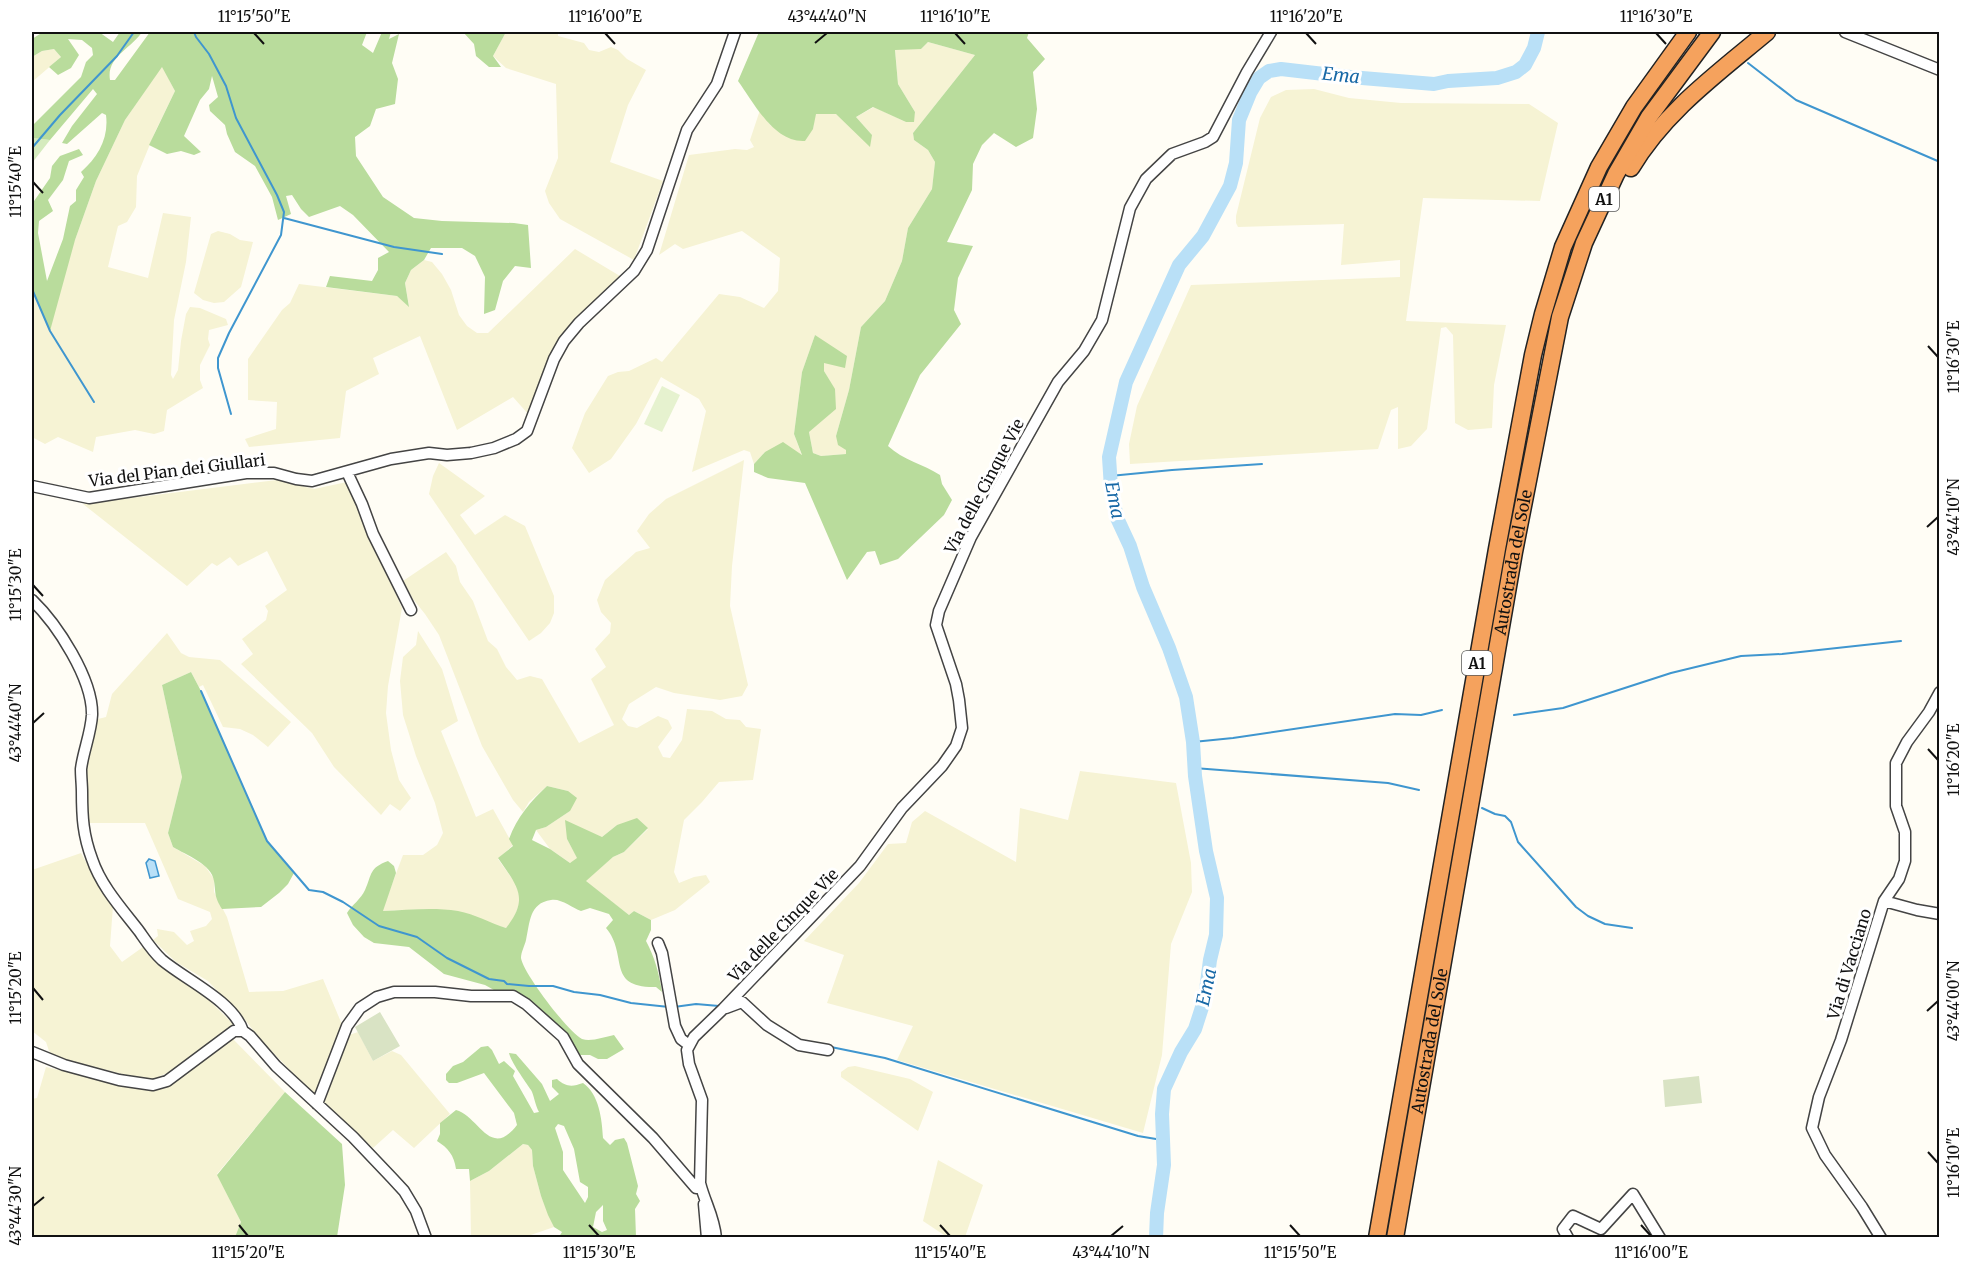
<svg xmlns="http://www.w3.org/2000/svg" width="1971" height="1269" viewBox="0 0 1971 1269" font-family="Merriweather,serif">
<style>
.farmland{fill:#f6f3d4}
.green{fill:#d5ebbd}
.forest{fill:#b9dc9c;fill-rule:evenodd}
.cemetery{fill:#d9e3c4}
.pitch{fill:#e6f2cf}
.water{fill:#b9e0f7;stroke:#3f96cf;stroke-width:1.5}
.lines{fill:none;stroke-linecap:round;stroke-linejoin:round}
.stream{stroke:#3f96cf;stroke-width:2}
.river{stroke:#b9e0f7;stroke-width:14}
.minor-casing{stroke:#444;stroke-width:13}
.highway-casing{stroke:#222;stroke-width:19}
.minor{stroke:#fff;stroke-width:10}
.highway{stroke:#f5a25d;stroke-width:16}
.ticks{fill:none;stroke:#111;stroke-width:2}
.labels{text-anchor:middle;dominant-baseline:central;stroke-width:6;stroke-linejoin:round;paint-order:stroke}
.shield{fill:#fff;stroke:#585858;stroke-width:1.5}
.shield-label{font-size:15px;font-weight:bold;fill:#111}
.street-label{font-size:16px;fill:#111;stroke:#fff}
.water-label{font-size:18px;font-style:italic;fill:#1768a6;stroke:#fff}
.neatline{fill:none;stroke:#111;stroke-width:2}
.ticks-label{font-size:15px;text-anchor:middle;fill:#111}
</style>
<rect width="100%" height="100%" fill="#fffdf5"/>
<path class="farmland" d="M506,32H558V36L584,43L589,50L599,52L611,47L618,50L627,59L646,70L628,105L610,162L663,181L634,260L560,219L549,203L545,191L558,158L556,84L506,68L493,56Z
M928,42L975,55L913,133L914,140L928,150L935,162L932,189L908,228L902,261L885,301L861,327L849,390L836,436L846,450V454L821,456L813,453L809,432L835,390L824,371V362L815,335L802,372L794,434L802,456L765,452L754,464L750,452L744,450L692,472L706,411L699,399L661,377L636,424L611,459L589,473L572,448L585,413L608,376L618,372L629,371L656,358L662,362L719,294L740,297L764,308L778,291L780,258L742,231L683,249L675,244L659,255L689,155L735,149L747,150L754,147L750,140L760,110L771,126L813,129L815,114H836L872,135L856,117L874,107L906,122H913L915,112L898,84L895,49H921Z
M54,49L61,57L32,82V57L42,51Z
M162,66L175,91L155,132L137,176L136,207L127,222L118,226L108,267L148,278L163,213L191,217L186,262L174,320L171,375L173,379L178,370L181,341L186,314L190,307L200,308L226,319L228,325L209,330L208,339L210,345L200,365V380L203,388L167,410L164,431L154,434L135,430L96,437L93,452L58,437L45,444L32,437V289L39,308L75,240L96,181L125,120Z
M1314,89L1349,98L1401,103L1529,104L1558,123L1540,201L1423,198L1406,321L1506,325L1494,385L1492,428L1468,430L1455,423L1453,335L1446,327L1441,328L1427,429L1411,446L1398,449V407L1391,410L1378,449L1130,464L1129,444L1137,406L1191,285L1400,277V260L1341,265L1344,224L1238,227L1236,223V216L1260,118L1271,97L1286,90Z
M218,231L230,234L240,240L253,242L241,287L224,302L214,303L203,300L194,293L211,234Z
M575,249L620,276L572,324L529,415L513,397L457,430L420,336L373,358L379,374L346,391L340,438L249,447L245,439L276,429L277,402L248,400V359L282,310L290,303L299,284L397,296L409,306L405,283L411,270L424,260L432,262L442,274L451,290L459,315L467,326L477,333H488Z
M744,460L732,566L730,606L748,685L742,696L720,700L674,693L656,687L629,704L622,719L628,726L637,728L658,716L668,720L672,728L658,747L663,757L670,758L682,740L687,709L712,711L726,719L740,720L746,727L761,729L753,780L719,782L702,802L684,820L674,872L679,883L694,877L706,875L710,882L675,910L651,920L634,911L629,915L585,881L613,857L624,852L648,829L617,825L602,837L567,839L578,859L570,863L550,849L536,830L546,827L570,811L568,791L547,786L529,802L523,812L513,800L482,746L439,635L425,614L413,599L403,581L446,552L456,566L460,582L473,601L488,641L497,649L506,667L517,680L530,676L542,679L579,743L614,725L591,679L606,667L595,649L610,633L611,623L601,612L597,600L605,580L636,552L650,548L637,531L649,514L666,499Z
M439,463L485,496L460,515L475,535L505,515L525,526L554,596V613L550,623L541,633L529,641L429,494L433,476Z
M277,480L314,489L347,482L402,608L388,686L386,713L391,750L399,780L411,798L400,811L390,804L381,815L334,767L312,733L241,664L253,654L242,639L266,620L268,611L265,606L287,590L267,551L238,566L230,557L217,566L212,563L187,586L83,504Z
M418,631L442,669L458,721L441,731L476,817L493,809L513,845L498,859L518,887L520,903L513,920L506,928L434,909L382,911L403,855H423L437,845L443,833L435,803L416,756L403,715L400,681L403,657L416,645Z
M167,633L181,653L189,657L220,660L291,722L268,747L253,735L240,729L223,727L203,685L199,687L191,672L162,685L182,777L168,833L173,847L205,866L214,879V892L227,917L249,992L283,991L323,979L343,1027L316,1097L259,1038L239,1012L225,999L208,981L176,962L153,940L158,936L157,929L174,932L187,945L194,941L190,931L206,926L212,919L210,912L178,899L145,823H87L85,814L88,751L94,720L106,717L112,694Z
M1080,771L1176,783L1191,863L1192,892L1171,944L1162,1055L1143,1133L897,1060L913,1026L827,1003L844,955L804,941L859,883L888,844L906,843L912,822L925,811L1016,862L1020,808L1068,820Z
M81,853L96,880L113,906L110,946L122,962L143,947L171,974L207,998L234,1025L167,1073L156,1078L146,1080L55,1057L49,1051L46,1042L32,1031V870Z
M358,1032L373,1061L392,1051L401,1055L450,1114L414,1148L393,1130L373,1148L324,1103L349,1035Z
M233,1039L285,1092L217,1174L241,1222L235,1237L32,1238V1099L37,1098L46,1067L151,1091L166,1088Z
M855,1066L910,1079L933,1092L918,1131L841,1077V1072L848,1067Z
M523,1144L528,1145L532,1150L533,1166L541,1196L554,1227L525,1237H471L470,1181L489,1171Z
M938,1160L983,1185L965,1237H947L923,1221Z"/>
<path class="green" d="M32,138L50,140L32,163Z"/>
<path class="forest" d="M43,32H99L113,42L120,32H142C132,48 106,57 110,80H115L150,32H367L362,45L373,53L382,32H391L389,39L399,34L392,63L398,79L395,104L376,109L370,126L355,137L356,156L383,197L414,218L442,221L514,223L528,225L531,268L515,266L503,281L495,310L484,314L485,277L475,256L462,248H431L424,260L411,270L405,283L409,307L397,296L326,287L330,276L372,281L378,270V258L389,252L353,215L340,206L309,217L301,209L292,195L286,196L291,214L278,220L272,197L255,166L235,152L227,134L225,125L210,111L209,105L218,97L212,76L209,89L200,100L184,136L201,152L194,155L181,151L167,154L149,145L175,91L162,67L125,120L96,181L75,240L50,331L32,289V204L50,178L52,166L60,156L79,149L83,155L69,161L63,180L48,200L53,211L39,221L38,233L47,281L63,239L70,206L76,201V190L84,177L81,172C98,157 109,138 106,115L102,113L67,144L62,143L72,126L97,94L93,89L50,140L32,138V126L81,77L86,62L93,55L92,48L82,40L68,39L79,55L71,68L58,75L49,67L61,57L54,49L42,51L32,57V39Z
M463,32H506L493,56L501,67H489L476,56L474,44Z
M759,32H1029L1027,38L1045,59L1033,72L1037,109L1033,138L1016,147L994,133L982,145L973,164L972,190L947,242L973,246L958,278L954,310L961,324L920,375L888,446C903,460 923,464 940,475L942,484L952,500L944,515L898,559L880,565L875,551L867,552L847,580L805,483L768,478L754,472V464L765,452L783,442L802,455L794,434L802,372L815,335L847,356L845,368L824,363V371L835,389L836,409L809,432L813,453L821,456L846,454V450L838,445L836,436L849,390L861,327L885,301L902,261L908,228L932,189L935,162L928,150L914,140L913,133L975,55L928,42L921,49L895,50L898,84L915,112L914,122H906L873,107L856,117L872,135L870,147L836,114H816L813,129L805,141C774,143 754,103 738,81Z
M191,672L201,691L267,841L294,873L288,884L279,893L261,907L222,909C214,896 216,894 214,881C212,864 186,855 173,847L168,833L182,777L162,685Z
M547,786L568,791L577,798L570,811L546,827L536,830L532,840L550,849L570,863L577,858L567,839L565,820L602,837L617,825L637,818L648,828L624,852L613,857L586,881L629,915L634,911L651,920V930L646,941C655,958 659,973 662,992L656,987C605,988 629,955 606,928L613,920L609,914L590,908L581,911C572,908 561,898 551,900C529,903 530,923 526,940C525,945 521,952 521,958C523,973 569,1033 582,1039C591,1042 604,1037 614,1035L624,1049L607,1059H598L590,1055H579L564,1047L555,1034L517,1003L485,985L444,974L409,947L374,943L364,937L353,925L347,913C352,905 361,899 365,890C372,874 369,868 388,861L394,866L396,873L383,911C407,910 433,907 458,911C475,914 490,923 506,928C530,898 517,886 498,858L513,846L509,839C517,817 531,801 547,786Z
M488,1046L492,1050L499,1064L504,1061L515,1071L513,1076L534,1113L539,1112C535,1105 534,1095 531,1090C525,1081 511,1062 509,1053L516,1054L542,1084L550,1101L559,1094L552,1087V1080L557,1079C566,1087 572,1087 583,1083C599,1094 602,1119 603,1138L610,1145L615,1140L624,1138L627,1143L638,1186L636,1194L640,1201L635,1209L636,1237L590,1238C581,1234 570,1238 559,1237L562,1232L554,1227L548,1215L541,1196L533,1166L532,1150L528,1145L523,1144L489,1171L470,1181L469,1169H456C454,1155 448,1148 437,1141L440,1134V1123L456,1110C479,1116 490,1160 517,1125L514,1113L484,1073L457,1083H449L446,1080V1074L453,1066L463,1062L481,1047ZM558,1124L564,1126L574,1149L580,1182L588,1187V1197L585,1203L563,1170V1152L555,1128ZM603,1205V1221L607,1230L602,1232L593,1227L596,1212Z
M285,1092L342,1144L345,1185L337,1237H235L241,1222L217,1175Z"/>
<path class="cemetery" d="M380,1012L400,1046L373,1061L355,1027Z
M1699,1076L1702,1103L1665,1107L1663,1080Z"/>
<path class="pitch" d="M662,386L680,395L662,432L644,424Z"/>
<path class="water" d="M149,859L155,861L159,876L150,878L146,863Z"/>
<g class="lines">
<path class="stream" d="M194,32L196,37L209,54L226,86L236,118L277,195L284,212L281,235L229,333L218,358V368L231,414
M1748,63L1796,100L1940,162
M32,148L60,115L117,56L134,32
M284,218L394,247L442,254
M32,289L50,331L94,402
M1110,476L1172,470L1262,464
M201,691L267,841L309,890L323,892L343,902L379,926L417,937L447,958L489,979L504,981L507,984L529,986H553L574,992L600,995L631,1003L669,1007
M1514,715L1563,708L1671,673L1741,656L1782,654L1901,641
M1193,742L1233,738L1395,714L1421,715L1442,710
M1194,768L1388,783L1419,790
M1482,808L1495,814L1505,816L1511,822L1518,842L1576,907L1588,916L1605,924L1632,928
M674,1007L696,1004L719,1006
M831,1047L885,1058L1138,1136L1162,1140"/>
<path class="river" d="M1156,1238L1157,1213L1164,1165L1162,1114L1164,1089L1181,1052L1195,1029L1205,998L1210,960L1216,935L1217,898L1206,851L1195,776L1193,742L1186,697L1169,648L1143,587L1130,546L1117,518L1111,488L1109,457L1126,382L1179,265L1203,236L1230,186L1236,163L1239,120L1250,93L1259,78L1269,71L1281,69L1350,77L1434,84L1448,81L1497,78L1516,72L1525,65L1534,48L1538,32"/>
<defs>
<path id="minor" d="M1845,32L1940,70
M347,472L362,504L373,534L411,610
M32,486L89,498L246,473H274L296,479L312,481L391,459L429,453L447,455L471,453L494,448L516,439L527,431L554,359L564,341L579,323L634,271L647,250L687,130L717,84L735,32
M32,600C57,624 93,679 92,715C91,733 83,752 81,769C81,777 82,785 82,792C82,817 83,835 92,859C101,886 122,909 139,931C146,941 153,952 162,960C186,980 233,1001 243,1031
M1884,901L1917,910L1940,914
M658,943L662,953L675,1026L681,1039L689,1045
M726,1008L742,1002L767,1025L799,1045L828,1050
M32,1052L64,1065L119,1080L153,1085L167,1081L234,1031H243L250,1036L276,1066L353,1137L392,1178L404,1191L416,1211L426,1238
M317,1104L347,1026L360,1008L377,997L394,992H435L471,996H513L526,1004L563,1037L578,1064L653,1138L696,1188H701
M704,1204L707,1238
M716,1238C714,1216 705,1203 700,1183L702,1100L689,1064L687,1050L694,1037L723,1009L860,866L902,808L942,766L956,746L962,728L959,700L956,684L936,625L939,611L971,537L1058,382L1084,351L1102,320L1130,208L1146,179L1172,154L1205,142L1213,137L1247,72L1271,32
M1568,1238L1563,1229L1573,1216L1601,1229L1633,1194L1660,1238
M1881,1238L1862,1207L1825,1155L1812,1128L1819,1097L1841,1040L1884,901L1899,879L1905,861V832L1896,806V763L1907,742L1929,712L1940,692"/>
<g id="highway">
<path d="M1631,168C1664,112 1718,73 1767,32"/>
<path d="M1377,1238L1497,549L1533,355L1543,314L1563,247L1599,167L1634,107L1688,32"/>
<path id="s1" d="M1395,1238L1514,552L1560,317L1584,243L1616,174L1649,117L1712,32"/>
</g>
</defs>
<use href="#minor" class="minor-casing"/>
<use href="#highway" class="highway-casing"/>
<use href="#minor" class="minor"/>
<use href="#highway" class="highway"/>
</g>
<path class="ticks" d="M254,33L264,44M605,33L615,44M955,33L965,44M1306,33L1316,44M1656,33L1666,44M815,43L827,33M33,182L43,193M1928,346L1938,357M1927,527L1938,517M33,585L43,596M33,723L44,713M1928,749L1938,760M33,988L43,1000M1927,1011L1938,1001M1928,1152L1938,1163M33,1206L44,1197M239,1225L248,1236M589,1225L599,1236M940,1225L950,1236M1290,1225L1300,1236M1641,1225L1651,1236M1111,1236L1123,1226"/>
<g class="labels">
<g class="shield">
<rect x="1589" y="187" width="30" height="24" rx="4.5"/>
<rect x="1462" y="651" width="30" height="24" rx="4.5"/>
</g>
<g class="shield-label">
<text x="1604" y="199">A1</text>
<text x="1477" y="663">A1</text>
</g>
<g class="street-label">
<text transform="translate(177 470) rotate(-7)">Via del Pian dei Giullari</text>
<text transform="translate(984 486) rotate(-62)">Via delle Cinque Vie</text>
<text stroke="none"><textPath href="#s1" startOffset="686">Autostrada del Sole</textPath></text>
<text transform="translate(783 925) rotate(-46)">Via delle Cinque Vie</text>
<text transform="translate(1849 964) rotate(-73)">Via di Vacciano</text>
<text stroke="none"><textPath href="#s1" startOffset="200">Autostrada del Sole</textPath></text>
</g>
<g class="water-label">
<text transform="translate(1341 75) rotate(6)">Ema</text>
<text transform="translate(1115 500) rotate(79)">Ema</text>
<text transform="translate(1206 987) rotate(-78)">Ema</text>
</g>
</g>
<rect width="1971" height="1269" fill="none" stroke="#ffffff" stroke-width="66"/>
<rect x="33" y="33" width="1905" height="1203" class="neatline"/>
<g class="ticks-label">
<text x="254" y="22">11°15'50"E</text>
<text x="605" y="22">11°16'00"E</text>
<text x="827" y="22">43°44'40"N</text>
<text x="955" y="22">11°16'10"E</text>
<text x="1306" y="22">11°16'20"E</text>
<text x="1656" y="22">11°16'30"E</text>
<text transform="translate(16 182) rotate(-90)" y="5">11°15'40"E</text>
<text transform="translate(1954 357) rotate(-90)" y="5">11°16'30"E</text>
<text transform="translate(1954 517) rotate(-90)" y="5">43°44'10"N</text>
<text transform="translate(16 585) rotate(-90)" y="5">11°15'30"E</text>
<text transform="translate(16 723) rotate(-90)" y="5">43°44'40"N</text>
<text transform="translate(1954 760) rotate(-90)" y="5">11°16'20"E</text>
<text transform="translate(16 988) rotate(-90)" y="5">11°15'20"E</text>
<text transform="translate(1954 1001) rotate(-90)" y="5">43°44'00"N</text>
<text transform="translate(1954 1163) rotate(-90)" y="5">11°16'10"E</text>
<text transform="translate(16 1206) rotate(-90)" y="5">43°44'30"N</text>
<text x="248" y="1258">11°15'20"E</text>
<text x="599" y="1258">11°15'30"E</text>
<text x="950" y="1258">11°15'40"E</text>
<text x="1111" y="1258">43°44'10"N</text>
<text x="1300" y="1258">11°15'50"E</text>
<text x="1651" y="1258">11°16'00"E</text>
</g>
</svg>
